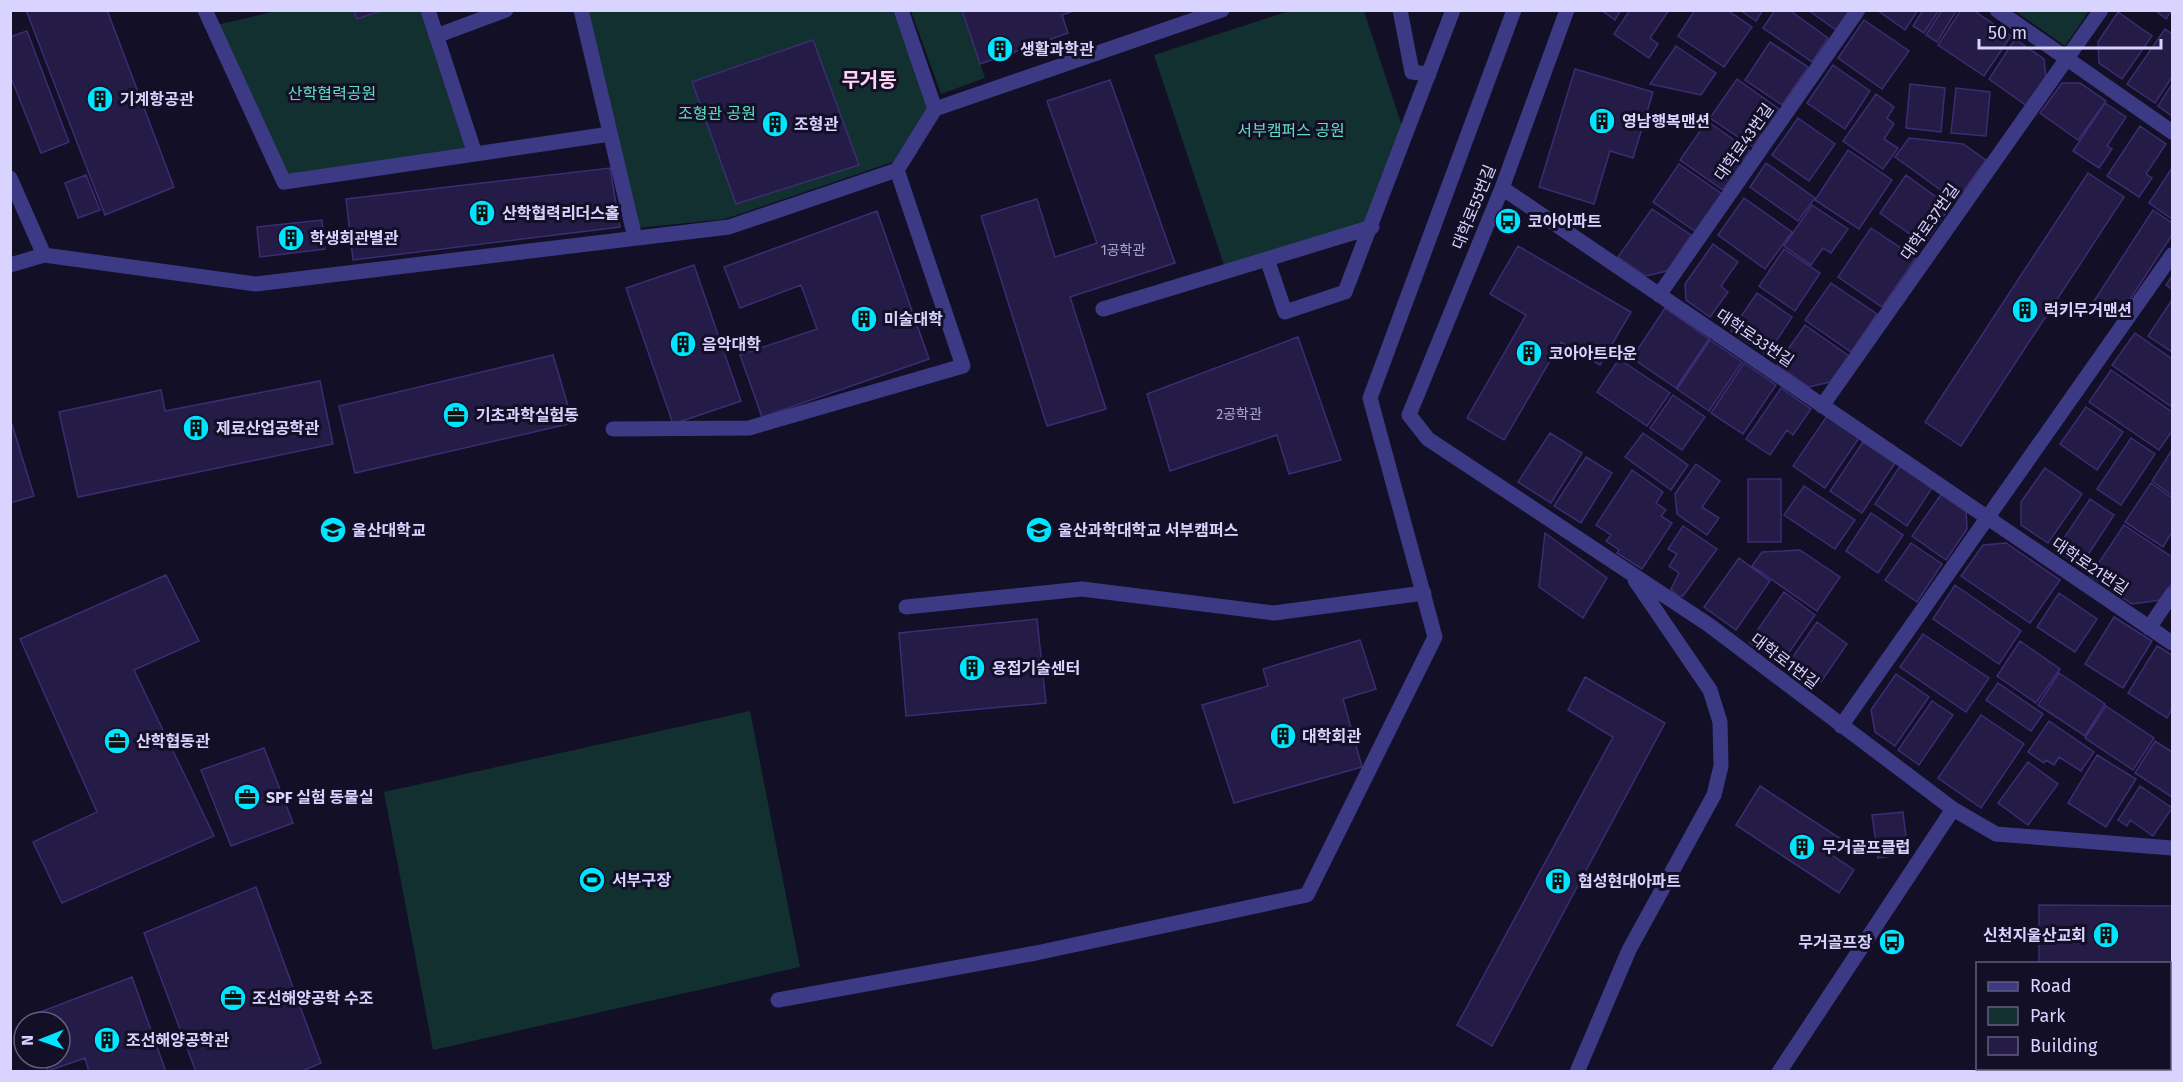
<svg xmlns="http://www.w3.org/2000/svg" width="2183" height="1082" viewBox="0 0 2183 1082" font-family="'Fira Sans','Noto Sans KR',sans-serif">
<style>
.green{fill:#12302f}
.building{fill:#241b47;stroke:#3b2d73;stroke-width:1.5}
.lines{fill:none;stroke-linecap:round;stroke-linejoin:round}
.minor{stroke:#3d3a85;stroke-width:15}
.labels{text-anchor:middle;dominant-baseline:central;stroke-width:6;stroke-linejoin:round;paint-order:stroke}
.number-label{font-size:14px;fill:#aca6d1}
.poi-label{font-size:16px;font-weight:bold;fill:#d9d4ff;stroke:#130f26;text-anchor:start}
.park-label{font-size:16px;fill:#5fe0c0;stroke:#130f26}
.street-label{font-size:16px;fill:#d9d4ff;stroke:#130f26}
.quarter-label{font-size:20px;font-weight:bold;fill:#ffd6f0;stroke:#130f26}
</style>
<rect width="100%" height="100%" fill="#130f26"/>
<path class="green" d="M276,11H428L475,154L284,182L212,26Z
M587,11H893L928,108L893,162L725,219L638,228Z
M911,11H962L985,78L941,94Z
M1289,11H1364L1405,135L1372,227L1226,271L1154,55Z
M2015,11H2089L2065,46Z
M750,711L800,967L433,1050L384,792Z"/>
<path class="building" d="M26,10H107L174,187L105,215Z
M354,10H381V11L357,19Z
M962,10H1076L1062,15L1068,33L980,64Z
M1601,10H1621L1615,20Z
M1630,10H1669L1650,38L1658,44L1649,58L1614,34Z
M1695,10H1727L1752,27L1724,67L1678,36Z
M1740,10H1763L1756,21Z
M1775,10H1789L1828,38L1812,62L1763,28Z
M1808,10H1850L1836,30Z
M1877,10H1918L1905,30Z
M1923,10H1939L1924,33L1913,26Z
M1942,10H1957L1937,42L1926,35Z
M1961,10H1973L2011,36L1984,76L1938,45Z
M2155,10H2172L2166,19Z
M2118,12L2152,36L2122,79L2099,63L2098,42Z
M1864,20L1909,51L1882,89L1838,58Z
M2165,29L2172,34V77L2155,103L2127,84Z
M27,31L69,142L41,153L10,75V37Z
M2015,39L2044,59L2046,79L2027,106L1989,79Z
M813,40L859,165L736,204L692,82Z
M1770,42L1808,67L1782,105L1745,80Z
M1676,46L1716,73L1701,95L1650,84Z
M1833,65L1870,91L1845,129L1807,103Z
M1575,69L1653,92L1633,158L1610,151L1594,204L1539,187Z
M1737,79L1779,109L1753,147L1710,118Z
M1110,80L1175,263L1070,297L1106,409L1047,426L981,216L1037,199L1055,257L1097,243L1047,101Z
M2062,83H2080L2106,101L2078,140L2040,113Z
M1910,84L1945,88L1941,132L1906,128Z
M2172,84V116L2158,106Z
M1956,88L1990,92L1986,136L1951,133Z
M1876,94L1894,107L1887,118L1894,124L1884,139L1898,148L1883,169L1843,141Z
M2105,103L2126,117L2107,146L2112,149L2099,168L2073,151Z
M1798,118L1835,144L1809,181L1772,155Z
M1707,121L1750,151L1723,190L1680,160Z
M2140,126L2166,144L2146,174L2152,178L2139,197L2107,176Z
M1909,138L1963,144L1986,160L1956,201L1895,157Z
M1848,150L1892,180L1859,229L1815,200Z
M1766,163L1815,198L1798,221L1750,187Z
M1679,164L1722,194L1696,232L1653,202Z
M610,168L620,227L353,260L346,199Z
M2172,168V219L2149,203Z
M2088,173L2124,197L1961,446L1925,422Z
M86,175L100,210L78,218L65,183Z
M1906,175L1950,207L1924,244L1880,213Z
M1744,198L1792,232L1765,269L1718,235Z
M1812,205L1848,229L1831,253L1823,248L1811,265L1784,246Z
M1652,209L1691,235L1667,271L1646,276L1618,257Z
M2153,210L2172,223V235L2118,318L2094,301Z
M877,211L929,359L762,417L740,355L817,329L801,285L740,308L724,267Z
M322,220L325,249L260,257L257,227Z
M1871,228L1916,258L1882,307L1838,277Z
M1713,244L1738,262L1721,286L1728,292L1710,317L1686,300L1685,284Z
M1518,246L1631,312L1600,365L1561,342L1504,440L1467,418L1526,315L1490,294Z
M1784,249L1820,273L1795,311L1759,286Z
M694,265L741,401L673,424L626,288Z
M2172,276V289L2166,285Z
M1831,283L1877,314L1851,352L1805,320Z
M1757,293L1792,317L1767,355L1731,331Z
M2172,300V352L2148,336Z
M1665,308L1709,339L1676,388L1632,358Z
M1805,325L1849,356L1830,382L1809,387L1777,365Z
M2135,333L2172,359V407L2112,365Z
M1298,337L1341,460L1289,474L1277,435L1170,471L1147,394Z
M1710,340L1742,362L1709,411L1677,389Z
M553,355L573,423L355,473L339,406Z
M1619,359L1670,393L1647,426L1597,392Z
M1744,363L1776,385L1743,434L1711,413Z
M2111,370L2172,412V431L2159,450L2089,402Z
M320,381L333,444L78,497L59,412L161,390L165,411Z
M1781,388L1811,409L1793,435L1787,430L1770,455L1746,439Z
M1673,395L1705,417L1682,450L1650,428Z
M2086,407L2123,432L2097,470L2060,444Z
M1827,416L1859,438L1825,488L1793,466Z
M10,418L34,496L10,503Z
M1550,433L1582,453L1551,503L1518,482Z
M1643,433L1688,465L1671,490L1625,457Z
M2131,438L2155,454L2121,505L2097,489Z
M1863,442L1895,463L1862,513L1830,491Z
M2172,450V495L2152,481Z
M1586,457L1612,473L1581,523L1554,506Z
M1696,464L1720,481L1702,507L1719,518L1707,535L1677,514L1675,494Z
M1900,466L1932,488L1907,526L1875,504Z
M2045,468L2082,494L2048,543L2021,525V502Z
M1632,470L1663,492L1656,503L1666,510L1661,516L1672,523L1642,569L1617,553L1619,550L1606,541L1611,535L1596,525Z
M1748,479H1781V542H1748Z
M2151,483L2172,498V532L2163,547L2125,522Z
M1804,486L1855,520L1835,549L1784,515Z
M1942,493L1966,510L1967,529L1946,560L1912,536Z
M2090,499L2114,515L2080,567L2056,550Z
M1871,513L1903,535L1878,573L1846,551Z
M2124,525L2172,557V583L2161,600L2132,604L2090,576Z
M1683,526L1717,549L1683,596H1678L1671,589L1679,573L1669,566L1677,554L1668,549Z
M1545,533L1607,578L1583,618L1539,587Z
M1911,543L1942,564L1917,602L1885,580Z
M2006,543L2060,580L2030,623L1961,576L1983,545Z
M1800,550L1840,577L1817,611L1752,566L1762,552Z
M1739,558L1770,581L1736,630L1704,607Z
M166,575L199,641L134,670L214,836L62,903L33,842L97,812L20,639Z
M1955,585L2021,631L1999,664L1933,619Z
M1784,592L1815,615L1781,664L1749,642Z
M2059,593L2097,619L2075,652L2037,627Z
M2114,617L2152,641L2123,688L2085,664Z
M1037,619L1046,703L906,716L899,633Z
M1817,622L1847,644L1821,682L1803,669L1797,677L1785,668Z
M1923,634L1989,678L1966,712L1900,667Z
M1360,640L1376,689L1343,699L1362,767L1234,803L1202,705L1268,686L1263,669Z
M2020,641L2060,669L2036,703L1997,676Z
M2157,646L2172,655V709L2167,718L2128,693Z
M2059,673L2105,704L2085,736L2038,705Z
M1896,674L1929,697L1895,746L1875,732L1871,710Z
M1585,677L1665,723L1492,1046L1457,1025L1613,737L1568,710Z
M1998,683L2043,714L2031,731L1986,700Z
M1932,701L1953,715L1919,765L1898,750Z
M2106,706L2154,738L2133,770L2085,738Z
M1981,715L2024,744L1981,808L1938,778Z
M2049,721L2094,752L2081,771L2059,757L2054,765L2046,760L2044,763L2028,752Z
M2155,741L2172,752V797L2135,773Z
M264,748L293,823L231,846L201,770Z
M2097,755L2136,779L2106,827L2068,803Z
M2028,762L2058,784L2028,825L1998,803Z
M1760,786L1841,839L1832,855L1854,870L1839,893L1736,825Z
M2140,786L2172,808L2153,836L2130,820L2127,826L2118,820Z
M1903,812L1908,854L1878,858L1872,815Z
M256,887L321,1063L300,1072H196L144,933Z
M2039,905L2172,906V1021H2170V964H2039Z
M132,977L166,1072H89L85,1058L48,1071L43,1058H60V1022H32L30,1016Z"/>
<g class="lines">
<path class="minor" d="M205,10L284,182L475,154L428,10
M581,10L635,238
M901,10L935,109L1222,10
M1400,10L1412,72L1429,74
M1567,10L1502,188L1409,415L1428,439L1709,625L1953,809L1996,834L2172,848
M1997,10L2172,132
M436,36L506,10
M475,154L610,134
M10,178L44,255
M1502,188L2172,643
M1267,259L1285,312L1345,292L1453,10
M10,265L44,255L256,284L729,227L897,170L935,109
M1659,295L1858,10
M1103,309L1372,227
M1822,406L2101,10
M613,429L749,428L963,366L897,170
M906,607L1082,589L1274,613L1424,593
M2149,628L2172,594
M1841,726L2172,255
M778,1000L1036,953L1307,895L1435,637L1370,398L1514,10
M1577,1072L1629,950L1714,795L1721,766L1720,722L1710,690L1635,580
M1779,1072L1953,809"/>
</g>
<defs>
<symbol id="building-disc" viewBox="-11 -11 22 22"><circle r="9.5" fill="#00e5ff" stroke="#130f26"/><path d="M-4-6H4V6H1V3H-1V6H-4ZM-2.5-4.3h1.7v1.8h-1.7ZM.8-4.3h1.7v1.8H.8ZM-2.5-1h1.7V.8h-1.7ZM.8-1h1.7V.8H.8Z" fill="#111"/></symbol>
<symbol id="bus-disc" viewBox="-11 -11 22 22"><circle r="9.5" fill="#00e5ff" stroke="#130f26"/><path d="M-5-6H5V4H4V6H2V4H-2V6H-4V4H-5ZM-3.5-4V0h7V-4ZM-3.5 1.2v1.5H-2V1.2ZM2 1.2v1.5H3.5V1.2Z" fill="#111"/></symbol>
<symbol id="office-disc" viewBox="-11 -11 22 22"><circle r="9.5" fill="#00e5ff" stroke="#130f26"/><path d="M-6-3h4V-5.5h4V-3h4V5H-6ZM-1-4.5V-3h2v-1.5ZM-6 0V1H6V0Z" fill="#111"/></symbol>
<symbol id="university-disc" viewBox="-11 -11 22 22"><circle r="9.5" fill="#00e5ff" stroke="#130f26"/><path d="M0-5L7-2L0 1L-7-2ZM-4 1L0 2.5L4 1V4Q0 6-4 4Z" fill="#111"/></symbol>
<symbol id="stadium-disc" viewBox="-11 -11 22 22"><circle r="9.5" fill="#00e5ff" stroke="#130f26"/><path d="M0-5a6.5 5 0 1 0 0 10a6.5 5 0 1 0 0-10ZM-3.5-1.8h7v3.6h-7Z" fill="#111"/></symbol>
</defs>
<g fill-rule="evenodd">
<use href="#building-disc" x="985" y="34" width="30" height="30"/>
<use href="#building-disc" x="85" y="84" width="30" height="30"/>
<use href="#building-disc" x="1587" y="106" width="30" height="30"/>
<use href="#building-disc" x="760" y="109" width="30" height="30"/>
<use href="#building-disc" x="467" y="198" width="30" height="30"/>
<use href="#bus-disc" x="1493" y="206" width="30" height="30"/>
<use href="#building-disc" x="276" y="223" width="30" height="30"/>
<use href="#building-disc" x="2010" y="295" width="30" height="30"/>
<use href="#building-disc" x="849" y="304" width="30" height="30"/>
<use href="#building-disc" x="668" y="329" width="30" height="30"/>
<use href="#building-disc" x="1514" y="338" width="30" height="30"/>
<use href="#office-disc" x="441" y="400" width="30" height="30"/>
<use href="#building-disc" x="181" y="413" width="30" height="30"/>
<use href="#university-disc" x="318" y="515" width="30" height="30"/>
<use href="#university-disc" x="1024" y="515" width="30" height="30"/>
<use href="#building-disc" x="957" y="653" width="30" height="30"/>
<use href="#building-disc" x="1268" y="721" width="30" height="30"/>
<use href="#office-disc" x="102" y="726" width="30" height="30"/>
<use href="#office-disc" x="232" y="782" width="30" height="30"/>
<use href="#building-disc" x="1787" y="832" width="30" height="30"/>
<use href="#stadium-disc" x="577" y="865" width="30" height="30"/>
<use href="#building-disc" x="1543" y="866" width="30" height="30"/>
<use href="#building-disc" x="2091" y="920" width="30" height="30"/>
<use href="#bus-disc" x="1877" y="927" width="30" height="30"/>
<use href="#office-disc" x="218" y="983" width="30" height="30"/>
<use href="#building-disc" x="92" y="1025" width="30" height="30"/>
</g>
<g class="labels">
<g class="number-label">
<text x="1123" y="250">1공학관</text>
<text x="1239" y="414">2공학관</text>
</g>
<g class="poi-label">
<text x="1020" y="49">생활과학관</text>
<text x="120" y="99">기계항공관</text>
<text x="1622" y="121">영남행복맨션</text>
<text x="794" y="124">조형관</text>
<text x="502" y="213">산학협력리더스홀</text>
<text x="1528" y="221">코아아파트</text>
<text x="310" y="238">학생회관별관</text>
<text x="2044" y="310">럭키무거맨션</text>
<text x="884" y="319">미술대학</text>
<text x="702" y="344">음악대학</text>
<text x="1549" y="353">코아아트타운</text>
<text x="476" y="415">기초과학실험동</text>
<text x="216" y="428">제료산업공학관</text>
<text x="352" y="530">울산대학교</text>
<text x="1058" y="530">울산과학대학교 서부캠퍼스</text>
<text x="992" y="668">용접기술센터</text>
<text x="1302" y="736">대학회관</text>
<text x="136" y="741">산학협동관</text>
<text x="266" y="797">SPF 실험 동물실</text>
<text x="1822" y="847">무거골프클럽</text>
<text x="612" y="880">서부구장</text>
<text x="1578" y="881">협성현대아파트</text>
<text x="2086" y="935" text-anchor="end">신천지울산교회</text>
<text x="1872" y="942" text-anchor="end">무거골프장</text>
<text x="252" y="998">조선해양공학 수조</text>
<text x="126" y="1040">조선해양공학관</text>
</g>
<g class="park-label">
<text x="332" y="93">산학협력공원</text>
<text x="717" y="113">조형관 공원</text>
<text x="1291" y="130">서부캠퍼스 공원</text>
</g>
<g class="street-label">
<text transform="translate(1744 142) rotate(-55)">대학로43번길</text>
<text transform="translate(1474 207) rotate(-68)">대학로55번길</text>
<text transform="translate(1930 222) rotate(-55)">대학로37번길</text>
<text transform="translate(1755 338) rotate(34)">대학로33번길</text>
<text transform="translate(2090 566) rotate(34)">대학로21번길</text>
<text transform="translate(1785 661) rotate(37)">대학로1번길</text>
</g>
<g class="quarter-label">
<text x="869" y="80">무거동</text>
</g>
</g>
<rect width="2183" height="1082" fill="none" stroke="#d9d4ff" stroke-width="24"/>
<rect x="1976" y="962" width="195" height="108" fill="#130f26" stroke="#625e7d" stroke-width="1.5"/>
<rect x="1988" y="982" width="30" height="9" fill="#3d3a85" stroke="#625e7d" stroke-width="1.5"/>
<text x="2030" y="992" font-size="18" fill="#d9d4ff">Road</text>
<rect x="1988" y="1007" width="30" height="18" fill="#12302f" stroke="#625e7d" stroke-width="1.5"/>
<text x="2030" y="1022" font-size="18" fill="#d9d4ff">Park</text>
<rect x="1988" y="1037" width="30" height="18" fill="#241b47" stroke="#625e7d" stroke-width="1.5"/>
<text x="2030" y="1052" font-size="18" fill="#d9d4ff">Building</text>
<g transform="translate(42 1040) rotate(269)"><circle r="28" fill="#130f26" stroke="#625e7d" stroke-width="1.5"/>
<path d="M0-4.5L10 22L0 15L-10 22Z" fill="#00e5ff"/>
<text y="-9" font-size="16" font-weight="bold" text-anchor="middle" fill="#d9d4ff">N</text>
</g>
<path d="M1979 39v9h182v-9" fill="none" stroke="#d9d4ff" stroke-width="3"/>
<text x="1988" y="39" font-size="18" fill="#d9d4ff" stroke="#130f26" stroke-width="4.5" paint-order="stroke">50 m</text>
</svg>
